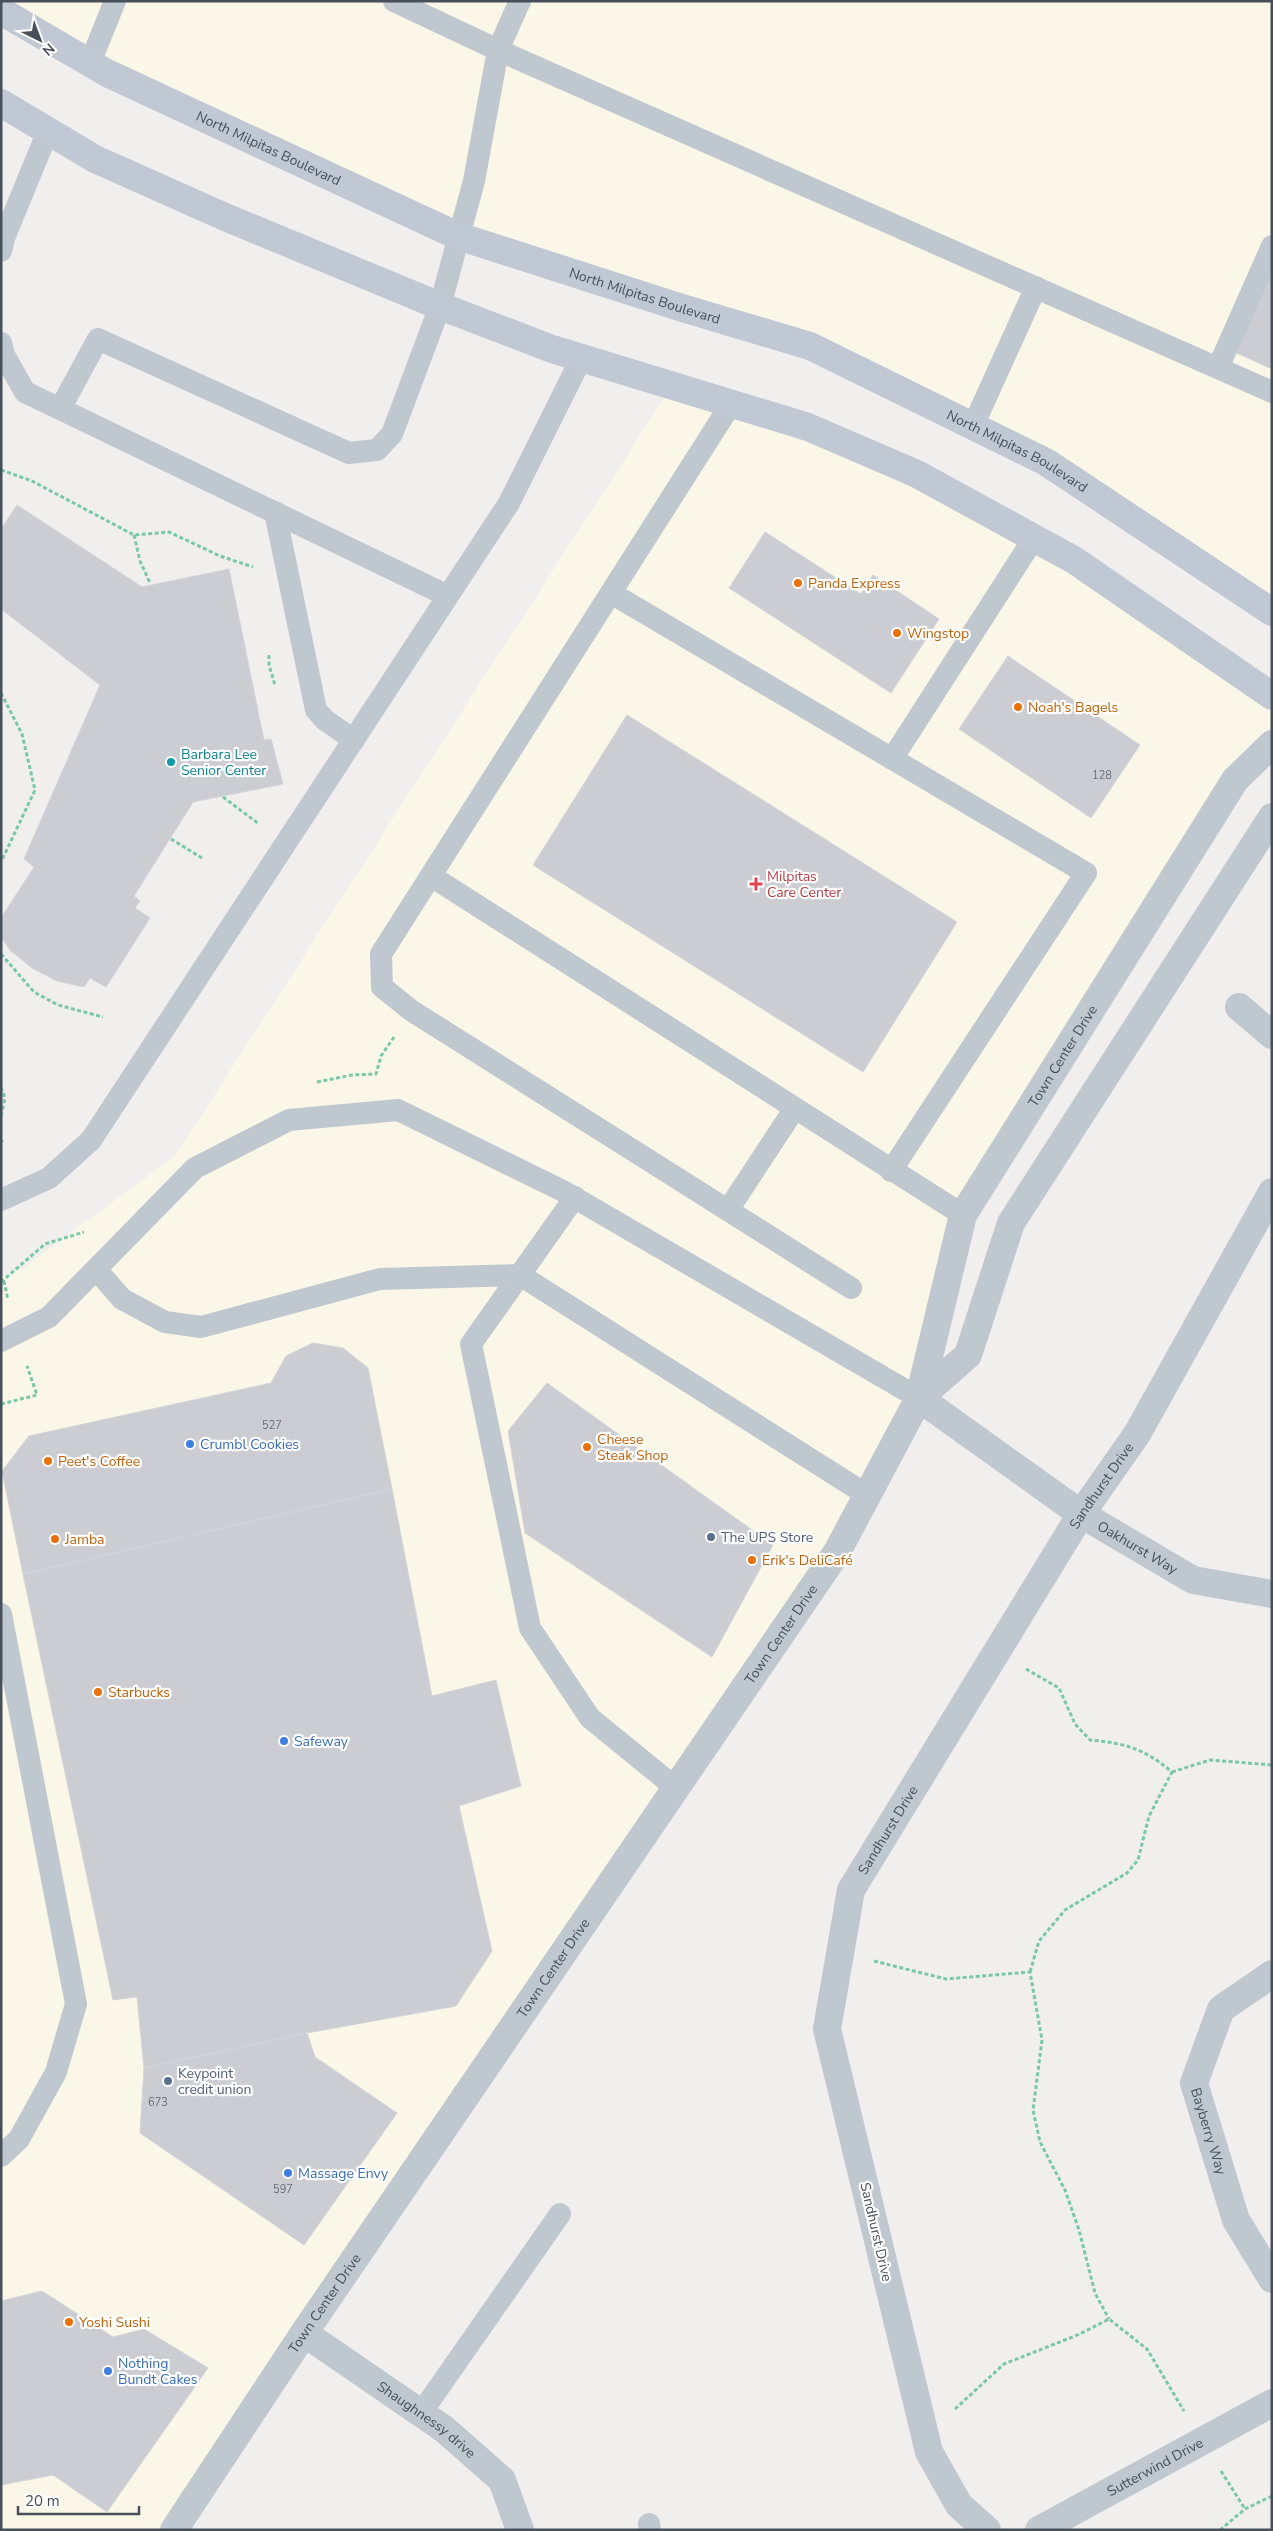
<svg xmlns="http://www.w3.org/2000/svg" width="1273" height="2531" viewBox="0 0 1273 2531" font-family="'Nunito Sans',sans-serif">
<style>
.commercial{fill:#fbf7e8}
.building{fill:#cbcdd3;stroke:#d2d4d9}
.lines{fill:none;stroke-linecap:round;stroke-linejoin:round}
.path{stroke:#79c8a8;stroke-width:3;stroke-dasharray:4 2.5;stroke-linecap:butt}
.service{stroke:#bfc7cf;stroke-width:22}
.minor{stroke:#bfc7cf;stroke-width:28}
.secondary{stroke:#c0c8d4;stroke-width:28}
.food-dot{fill:#e8710a;stroke:#fff;stroke-width:2}
.culture-dot{fill:#0f9aa8;stroke:#fff;stroke-width:2}
.health-dot{fill:#e0444e;stroke:#fff;stroke-width:2}
.shop-dot{fill:#3f7fe0;stroke:#fff;stroke-width:2}
.service-dot{fill:#5c6f8a;stroke:#fff;stroke-width:2}
.labels{text-anchor:middle;dominant-baseline:central;stroke-width:4.5;stroke-linejoin:round;paint-order:stroke}
.number-label{font-size:11px;fill:#686f78}
.street-label{font-size:14px;fill:#47505a;stroke:#fff}
.food-label{font-size:14px;fill:#c56008;stroke:#fff;text-anchor:start}
.culture-label{font-size:14px;fill:#0d838f;stroke:#fff;text-anchor:start}
.health-label{font-size:14px;fill:#be3a42;stroke:#fff;text-anchor:start}
.shop-label{font-size:14px;fill:#366cbe;stroke:#fff;text-anchor:start}
.service-label{font-size:14px;fill:#4e5e75;stroke:#fff;text-anchor:start}
</style>
<rect width="100%" height="100%" fill="#f1eeee"/>
<path class="commercial" d="M1,1H1272V612L1046,462L810,346L509,254L107,73Z
M672,386L917,474L1272,696V744L963,1215L919,1398L867,1495L174,2530H1V1277L22,1269L175,1156Z"/>
<path class="building" d="M1272,255V369L1230,350Z
M17,505L142,587L229,569L264,740L271,739L283,784L193,802L134,896L140,901L135,908L150,918L106,987L90,978L84,987L57,981L32,968L11,951L1,937V918L34,867L24,859L100,685L1,609V529Z
M765,532L861,594L873,575L939,619L891,693L729,588Z
M1008,656L1140,745L1091,818L959,729Z
M627,715L957,922L863,1072L533,865Z
M313,1343L343,1348L368,1368L392,1489L23,1574L2,1471L29,1436L271,1383L286,1356Z
M547,1383L773,1545L712,1657L525,1533L508,1431Z
M392,1489L432,1696L496,1680L521,1786L459,1806L492,1951L456,2006L307,2033L144,2068L137,1997L113,2000L23,1574Z
M307,2033L315,2057L397,2113L304,2245L140,2133L144,2068Z
M42,2291L113,2337L144,2329L208,2368L107,2512L53,2475L1,2485V2301Z"/>
<g class="lines">
<path class="path" d="M1,470L32,481L134,535L169,532L220,556L253,567
M134,535L140,561L150,583
M269,655V665L275,685
M1,693L22,734L35,790L1,862
M223,797L259,824
M171,839L202,858
M1,954L34,992L58,1005L103,1017
M317,1082L352,1075L376,1074L381,1056L394,1037
M1,1087L5,1098L1,1116
M1,1140L3,1142
M4,1281L8,1300
M1,1282L45,1244L84,1232
M1,1404L37,1395L27,1366
M1026,1669L1059,1688L1075,1724L1090,1740C1125,1743 1145,1749 1172,1772L1149,1816L1138,1860L1127,1873L1065,1910L1039,1941L1030,1972
M1172,1772L1210,1760L1272,1765
M874,1961L946,1979L1030,1972L1042,2040L1033,2110L1040,2142L1065,2190L1079,2230L1095,2293L1109,2319
M955,2409L1004,2364L1080,2334L1109,2319L1147,2349L1184,2411
M1221,2471L1245,2509
M1220,2530L1245,2509L1272,2496"/>
<path class="service" d="M394,1L498,50L1272,392
M90,63L115,1
M1,251L4,238L48,131
M1,343L4,355L25,392L448,596
M1218,368L1272,246
M731,404L381,954L382,987L412,1011L851,1288
M60,409L98,339L349,453L377,450L392,434L440,306L474,181L498,50L520,1
M973,426L1036,287
M275,512L316,710L325,720L354,740
M611,593L1086,873L891,1171
M892,759L1034,538
M431,876L963,1215
M575,1197L471,1344L530,1628L590,1718L676,1788
M1,1200L49,1178L91,1140L509,503L581,359
M728,1210L795,1108
M96,1269L122,1299L165,1322L201,1327L380,1279L520,1275L867,1495
M1,1341L49,1317L195,1168L289,1120L398,1110L563,1191L919,1398
M1,1614L76,2004L56,2072L19,2139L1,2156
M421,2413L560,2214
M649,2524L650,2530"/>
<g class="minor">
<path d="M1239,1007L1272,1035"/>
<path d="M919,1398L968,1355L1011,1223L1272,817"/>
<path id="s1" d="M919,1398L1081,1514L1193,1580L1272,1594"/>
<path id="s2" d="M1272,1974L1221,2009L1194,2083L1236,2220L1272,2279"/>
<path id="s3" d="M304,2333L444,2429L502,2480L520,2530"/>
<path id="s4" d="M174,2530L304,2333L837,1552L919,1398L963,1215L1235,780L1272,744"/>
<path id="s5" d="M987,2530L959,2505L929,2452L827,2029L851,1890L1081,1514L1137,1434L1272,1192"/>
<path id="s6" d="M1039,2530L1272,2403"/>
</g>
<g class="secondary">
<path id="s7" d="M1,11L107,73L458,236L679,307L810,346L1046,462L1272,612"/>
<path d="M1,103L95,159L225,217L440,306L552,349L808,427L917,474L1074,560L1272,696"/>
</g>
</g>
<g class="food-dot">
<circle cx="798" cy="583" r="5"/>
<circle cx="897" cy="633" r="5"/>
<circle cx="1018" cy="707" r="5"/>
<circle cx="587" cy="1447" r="5"/>
<circle cx="48" cy="1461" r="5"/>
<circle cx="55" cy="1539" r="5"/>
<circle cx="752" cy="1560" r="5"/>
<circle cx="98" cy="1692" r="5"/>
<circle cx="69" cy="2322" r="5"/>
</g>
<circle class="culture-dot" cx="171" cy="762" r="5"/>
<path class="health-dot" d="M753.5 876.5h5v5h5v5h-5v5h-5v-5h-5v-5h5z"/>
<g class="shop-dot">
<circle cx="190" cy="1444" r="5"/>
<circle cx="284" cy="1741" r="5"/>
<circle cx="288" cy="2173" r="5"/>
<circle cx="108" cy="2371" r="5"/>
</g>
<g class="service-dot">
<circle cx="711" cy="1537" r="5"/>
<circle cx="168" cy="2081" r="5"/>
</g>
<g class="labels">
<g class="number-label">
<text x="1102" y="775">128</text>
<text x="272" y="1425">527</text>
<text x="158" y="2102">673</text>
<text x="283" y="2189">597</text>
</g>
<g class="street-label">
<text stroke="none"><textPath href="#s7" startOffset="301">North Milpitas Boulevard</textPath></text>
<text stroke="none"><textPath href="#s7" startOffset="706">North Milpitas Boulevard</textPath></text>
<text stroke="none"><textPath href="#s7" startOffset="1111">North Milpitas Boulevard</textPath></text>
<text stroke="none"><textPath href="#s4" startOffset="1732">Town Center Drive</textPath></text>
<text stroke="none"><textPath href="#s5" startOffset="1150">Sandhurst Drive</textPath></text>
<text stroke="none"><textPath href="#s1" startOffset="265">Oakhurst Way</textPath></text>
<text stroke="none"><textPath href="#s4" startOffset="1082">Town Center Drive</textPath></text>
<text stroke="none"><textPath href="#s5" startOffset="745">Sandhurst Drive</textPath></text>
<text stroke="none"><textPath href="#s4" startOffset="678">Town Center Drive</textPath></text>
<text stroke="none"><textPath href="#s2" startOffset="191">Bayberry Way</textPath></text>
<text transform="translate(876 2232) rotate(77)">Sandhurst Drive</text>
<text stroke="none"><textPath href="#s4" startOffset="272">Town Center Drive</textPath></text>
<text stroke="none"><textPath href="#s3" startOffset="150">Shaughnessy drive</textPath></text>
<text stroke="none"><textPath href="#s6" startOffset="132">Sutterwind Drive</textPath></text>
</g>
<g class="food-label">
<text x="808" y="583">Panda Express</text>
<text x="907" y="633">Wingstop</text>
<text x="1028" y="707">Noah's Bagels</text>
<text x="597" y="1439">Cheese<tspan x="597" dy="16">Steak Shop</tspan></text>
<text x="58" y="1461">Peet's Coffee</text>
<text x="65" y="1539">Jamba</text>
<text x="762" y="1560">Erik's DeliCafé</text>
<text x="108" y="1692">Starbucks</text>
<text x="79" y="2322">Yoshi Sushi</text>
</g>
<g class="culture-label">
<text x="181" y="754">Barbara Lee<tspan x="181" dy="16">Senior Center</tspan></text>
</g>
<g class="health-label">
<text x="767" y="876">Milpitas<tspan x="767" dy="16">Care Center</tspan></text>
</g>
<g class="shop-label">
<text x="200" y="1444">Crumbl Cookies</text>
<text x="294" y="1741">Safeway</text>
<text x="298" y="2173">Massage Envy</text>
<text x="118" y="2363">Nothing<tspan x="118" dy="16">Bundt Cakes</tspan></text>
</g>
<g class="service-label">
<text x="721" y="1537">The UPS Store</text>
<text x="178" y="2073">Keypoint<tspan x="178" dy="16">credit union</tspan></text>
</g>
</g>
<rect width="1273" height="2531" fill="none" stroke="#47505a" stroke-width="5"/>
<g transform="translate(40 40) rotate(138)" stroke="#ffffff" stroke-width="4" paint-order="stroke">
<path d="M0-4L9 19L0 12L-9 19Z" fill="#47505a"/>
<text y="-8" font-size="14" font-weight="bold" text-anchor="middle" fill="#47505a">N</text>
</g>
<path d="M18 2506v8h121v-8" fill="none" stroke="#47505a" stroke-width="2.5"/>
<text x="25" y="2506" font-size="15" fill="#47505a" stroke="#ffffff" stroke-width="4" paint-order="stroke">20 m</text>
</svg>
